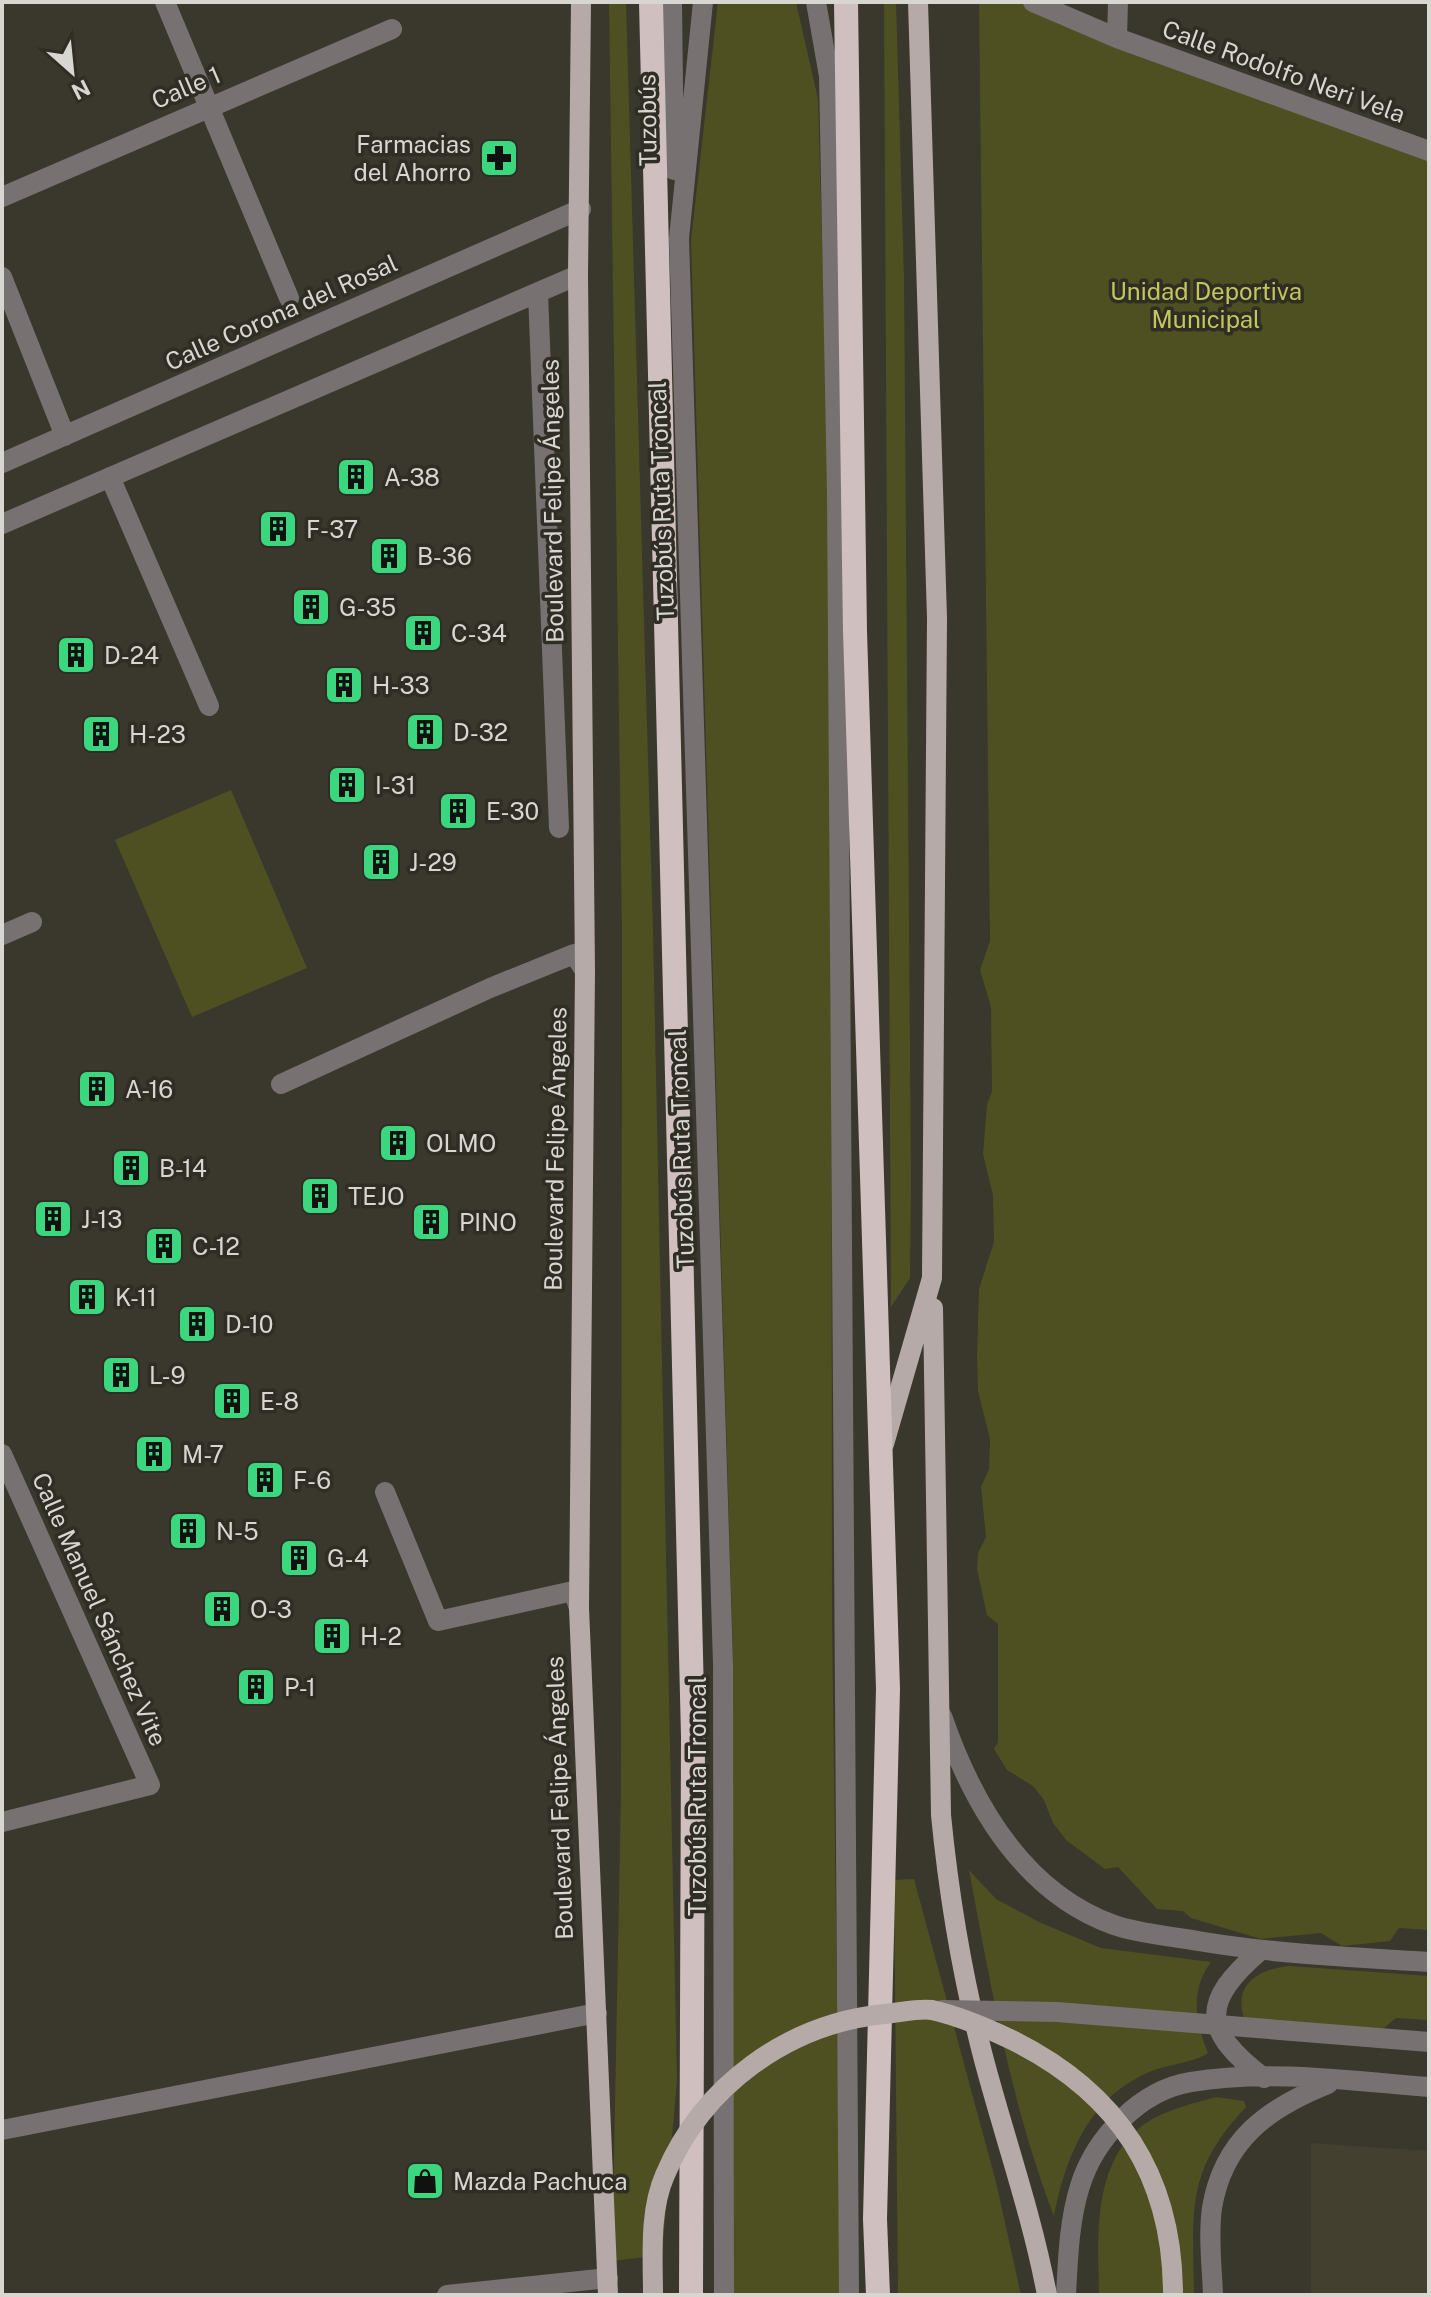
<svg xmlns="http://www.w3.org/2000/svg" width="1431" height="2297" viewBox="0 0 1431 2297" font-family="'Public Sans',sans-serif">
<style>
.built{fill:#444030}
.green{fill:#4e5021}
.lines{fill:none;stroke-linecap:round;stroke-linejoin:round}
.minor{stroke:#777171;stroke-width:20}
.major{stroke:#b6aaa9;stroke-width:20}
.highway{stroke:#cfc0bf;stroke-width:24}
.minor-bridge{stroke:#777171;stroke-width:20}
.major-bridge{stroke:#b6aaa9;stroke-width:20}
.labels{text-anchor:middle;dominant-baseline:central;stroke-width:7;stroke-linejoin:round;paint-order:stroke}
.street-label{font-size:24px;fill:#d7d6d0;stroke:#2f2d24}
.poi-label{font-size:24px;fill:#d7d6d0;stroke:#2f2d24;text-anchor:start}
.park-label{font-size:24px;fill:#c3c65a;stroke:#2f2d24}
</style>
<rect width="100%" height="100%" fill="#3a372d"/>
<path class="built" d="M1311,2143L1429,2151V2295H1311Z"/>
<path class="green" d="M609,2H626L653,931L677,2080L662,2255L612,2261L621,1792L622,933Z
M718,2H796L818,99L831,558L832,1621L841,2295H728L733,1655L691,240Z
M884,2H896L904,277L911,1182L910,1278L891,1307Z
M979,2H1026L1429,146V1930L1399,1928L1390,1941L1342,1946L1321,1933L1261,1939L1191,1918L1183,1911L1157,1909L1118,1867L1105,1869L1066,1840L1053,1823L1044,1800L1033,1786L1007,1770L994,1749L998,1742V1624L987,1615L977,1569L978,1553L986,1537L981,1487L989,1469L990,1439L978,1391L977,1356L979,1289L994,1242L993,1195L983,1154L987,1105L992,1091L991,1007L980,970L990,941Z
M231,790L307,968L192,1017L115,840Z
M969,1870L996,1899L1041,1923L1101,1948L1211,1962C1190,1990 1195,2021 1208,2053C1197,2062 1165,2065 1149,2072C1089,2098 1066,2156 1054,2216C1011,2105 991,1987 969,1870Z
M914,1879L996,2182L1021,2295H898L894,1880Z
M1290,1966L1429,1976V2020L1396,2018L1362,2046L1247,2026C1230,1988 1254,1969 1290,1966Z
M1216,2097L1244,2101L1246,2107C1185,2171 1193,2211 1194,2295H1099C1098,2238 1091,2161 1146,2123C1167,2109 1192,2104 1216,2097Z"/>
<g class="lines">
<path class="minor" d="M165,2L289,298
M672,2L674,170
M703,2L679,238L723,1664L724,2295
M816,2L829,76L837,493L849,2295
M1033,2L1117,38L1429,151
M1117,38L1118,2
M2,197L392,29
M2,277L65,436
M538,293L559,828
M2,463L581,209
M110,477L209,706
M2,524L578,275
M2,935L32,922
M281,1084L490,988L574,954L585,971
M2,1454L150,1785L2,1822
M385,1492L438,1621L573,1591L579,1608
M942,1716C972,1803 1022,1892 1114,1925C1140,1934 1171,1936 1198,1941C1275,1954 1351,1957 1429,1962
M1260,1951C1200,2002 1202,2031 1264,2078
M2,2130L597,2013
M447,2295L608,2278
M1066,2295C1068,2259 1069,2221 1080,2186C1095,2138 1140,2090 1191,2082C1268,2069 1352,2081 1429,2087
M1213,2295C1212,2267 1208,2236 1212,2208C1223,2140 1268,2108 1328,2084"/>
<path class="major" d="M581,2L578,275L585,971L579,1608L608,2295
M933,1308L941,1815C949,1897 963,1980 984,2060C1005,2139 1032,2215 1047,2295
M884,1444L932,1278L937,618L918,2"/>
<path class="highway" d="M651,2L693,1737L691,2295
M846,2L855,631L888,1689L875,2219L878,2295"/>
<path class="minor-bridge" d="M942,2010L1057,2012L1429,2042"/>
<path class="major-bridge" d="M653,2295C653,2257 649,2211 665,2175C703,2085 788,2024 884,2014C899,2013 918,2008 932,2010C959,2016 987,2028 1012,2040C1119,2093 1173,2176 1173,2295"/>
</g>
<defs>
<symbol id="pharmacy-square" viewBox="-11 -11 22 22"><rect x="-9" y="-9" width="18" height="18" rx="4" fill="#3bd77e" stroke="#2f2d24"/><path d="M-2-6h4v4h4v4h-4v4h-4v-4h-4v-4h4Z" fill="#111"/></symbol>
<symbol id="building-square" viewBox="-11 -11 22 22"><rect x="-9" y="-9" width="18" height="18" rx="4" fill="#3bd77e" stroke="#2f2d24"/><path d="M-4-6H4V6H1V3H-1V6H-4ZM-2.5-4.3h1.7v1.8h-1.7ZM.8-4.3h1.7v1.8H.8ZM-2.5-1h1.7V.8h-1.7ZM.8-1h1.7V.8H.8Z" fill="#111"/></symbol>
<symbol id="shop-square" viewBox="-11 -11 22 22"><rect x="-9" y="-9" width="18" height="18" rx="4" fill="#3bd77e" stroke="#2f2d24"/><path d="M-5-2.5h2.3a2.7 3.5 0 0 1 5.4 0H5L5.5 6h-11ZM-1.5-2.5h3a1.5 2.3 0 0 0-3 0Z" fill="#111"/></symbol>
</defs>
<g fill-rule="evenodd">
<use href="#pharmacy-square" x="477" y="136" width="44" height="44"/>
<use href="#building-square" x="334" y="455" width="44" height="44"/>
<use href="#building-square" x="256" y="507" width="44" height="44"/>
<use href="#building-square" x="367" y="534" width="44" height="44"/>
<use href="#building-square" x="289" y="585" width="44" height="44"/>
<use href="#building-square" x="401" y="611" width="44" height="44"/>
<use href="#building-square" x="54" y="633" width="44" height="44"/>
<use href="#building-square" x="322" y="663" width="44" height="44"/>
<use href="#building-square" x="403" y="710" width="44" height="44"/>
<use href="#building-square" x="79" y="712" width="44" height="44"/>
<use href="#building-square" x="325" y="763" width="44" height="44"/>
<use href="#building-square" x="436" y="789" width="44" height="44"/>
<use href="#building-square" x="359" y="840" width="44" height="44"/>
<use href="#building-square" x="75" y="1067" width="44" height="44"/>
<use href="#building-square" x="376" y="1121" width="44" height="44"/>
<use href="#building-square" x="109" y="1146" width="44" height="44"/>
<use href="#building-square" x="298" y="1174" width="44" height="44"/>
<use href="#building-square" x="31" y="1197" width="44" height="44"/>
<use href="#building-square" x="409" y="1200" width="44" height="44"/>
<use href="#building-square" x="142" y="1224" width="44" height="44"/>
<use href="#building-square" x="65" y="1275" width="44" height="44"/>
<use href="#building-square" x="175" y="1302" width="44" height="44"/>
<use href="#building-square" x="99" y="1353" width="44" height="44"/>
<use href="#building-square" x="210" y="1379" width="44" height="44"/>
<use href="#building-square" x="132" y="1432" width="44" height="44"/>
<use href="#building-square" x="243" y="1458" width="44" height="44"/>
<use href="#building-square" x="166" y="1509" width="44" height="44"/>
<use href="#building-square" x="277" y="1536" width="44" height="44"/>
<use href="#building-square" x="200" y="1587" width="44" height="44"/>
<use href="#building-square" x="310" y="1614" width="44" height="44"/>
<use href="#building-square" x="234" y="1665" width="44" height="44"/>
<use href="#shop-square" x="403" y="2159" width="44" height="44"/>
</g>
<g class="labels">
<g class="street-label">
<text transform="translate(1284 71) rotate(20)">Calle Rodolfo Neri Vela</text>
<text transform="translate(186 87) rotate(-23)">Calle 1</text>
<text transform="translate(647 120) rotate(-91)">Tuzobús</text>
<text transform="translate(281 312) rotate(-24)">Calle Corona del Rosal</text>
<text transform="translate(552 501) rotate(-91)">Boulevard Felipe Ángeles</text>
<text transform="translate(661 501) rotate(-92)">Tuzobús Ruta Troncal</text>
<text transform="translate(555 1149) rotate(-89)">Boulevard Felipe Ángeles</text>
<text transform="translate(681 1149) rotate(-92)">Tuzobús Ruta Troncal</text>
<text transform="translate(100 1609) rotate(66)">Calle Manuel Sánchez Vite</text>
<text transform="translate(697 1796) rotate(-90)">Tuzobús Ruta Troncal</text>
<text transform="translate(559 1798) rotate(-92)">Boulevard Felipe Ángeles</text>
</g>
<g class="poi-label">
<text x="471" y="144" text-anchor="end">Farmacias<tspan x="471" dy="28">del Ahorro</tspan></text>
<text x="384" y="477">A-38</text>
<text x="306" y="529">F-37</text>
<text x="417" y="556">B-36</text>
<text x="339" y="607">G-35</text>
<text x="451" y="633">C-34</text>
<text x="104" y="655">D-24</text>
<text x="372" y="685">H-33</text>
<text x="453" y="732">D-32</text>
<text x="129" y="734">H-23</text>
<text x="375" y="785">I-31</text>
<text x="486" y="811">E-30</text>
<text x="409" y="862">J-29</text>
<text x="125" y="1089">A-16</text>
<text x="426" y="1143">OLMO</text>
<text x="159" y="1168">B-14</text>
<text x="348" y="1196">TEJO</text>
<text x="81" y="1219">J-13</text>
<text x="459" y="1222">PINO</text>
<text x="192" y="1246">C-12</text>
<text x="115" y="1297">K-11</text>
<text x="225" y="1324">D-10</text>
<text x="149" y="1375">L-9</text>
<text x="260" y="1401">E-8</text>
<text x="182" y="1454">M-7</text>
<text x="293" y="1480">F-6</text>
<text x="216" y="1531">N-5</text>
<text x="327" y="1558">G-4</text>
<text x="250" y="1609">O-3</text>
<text x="360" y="1636">H-2</text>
<text x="284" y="1687">P-1</text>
<text x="453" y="2181">Mazda Pachuca</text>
</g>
<g class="park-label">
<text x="1206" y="291">Unidad Deportiva<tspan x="1206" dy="28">Municipal</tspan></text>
</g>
</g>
<rect width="1431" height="2297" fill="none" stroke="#d7d6d0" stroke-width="8"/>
<g transform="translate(72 72) rotate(153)" stroke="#2f2d24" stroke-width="6" paint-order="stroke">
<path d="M0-6L14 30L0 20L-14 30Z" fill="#d7d6d0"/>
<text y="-12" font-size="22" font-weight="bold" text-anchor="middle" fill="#d7d6d0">N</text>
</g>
</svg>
